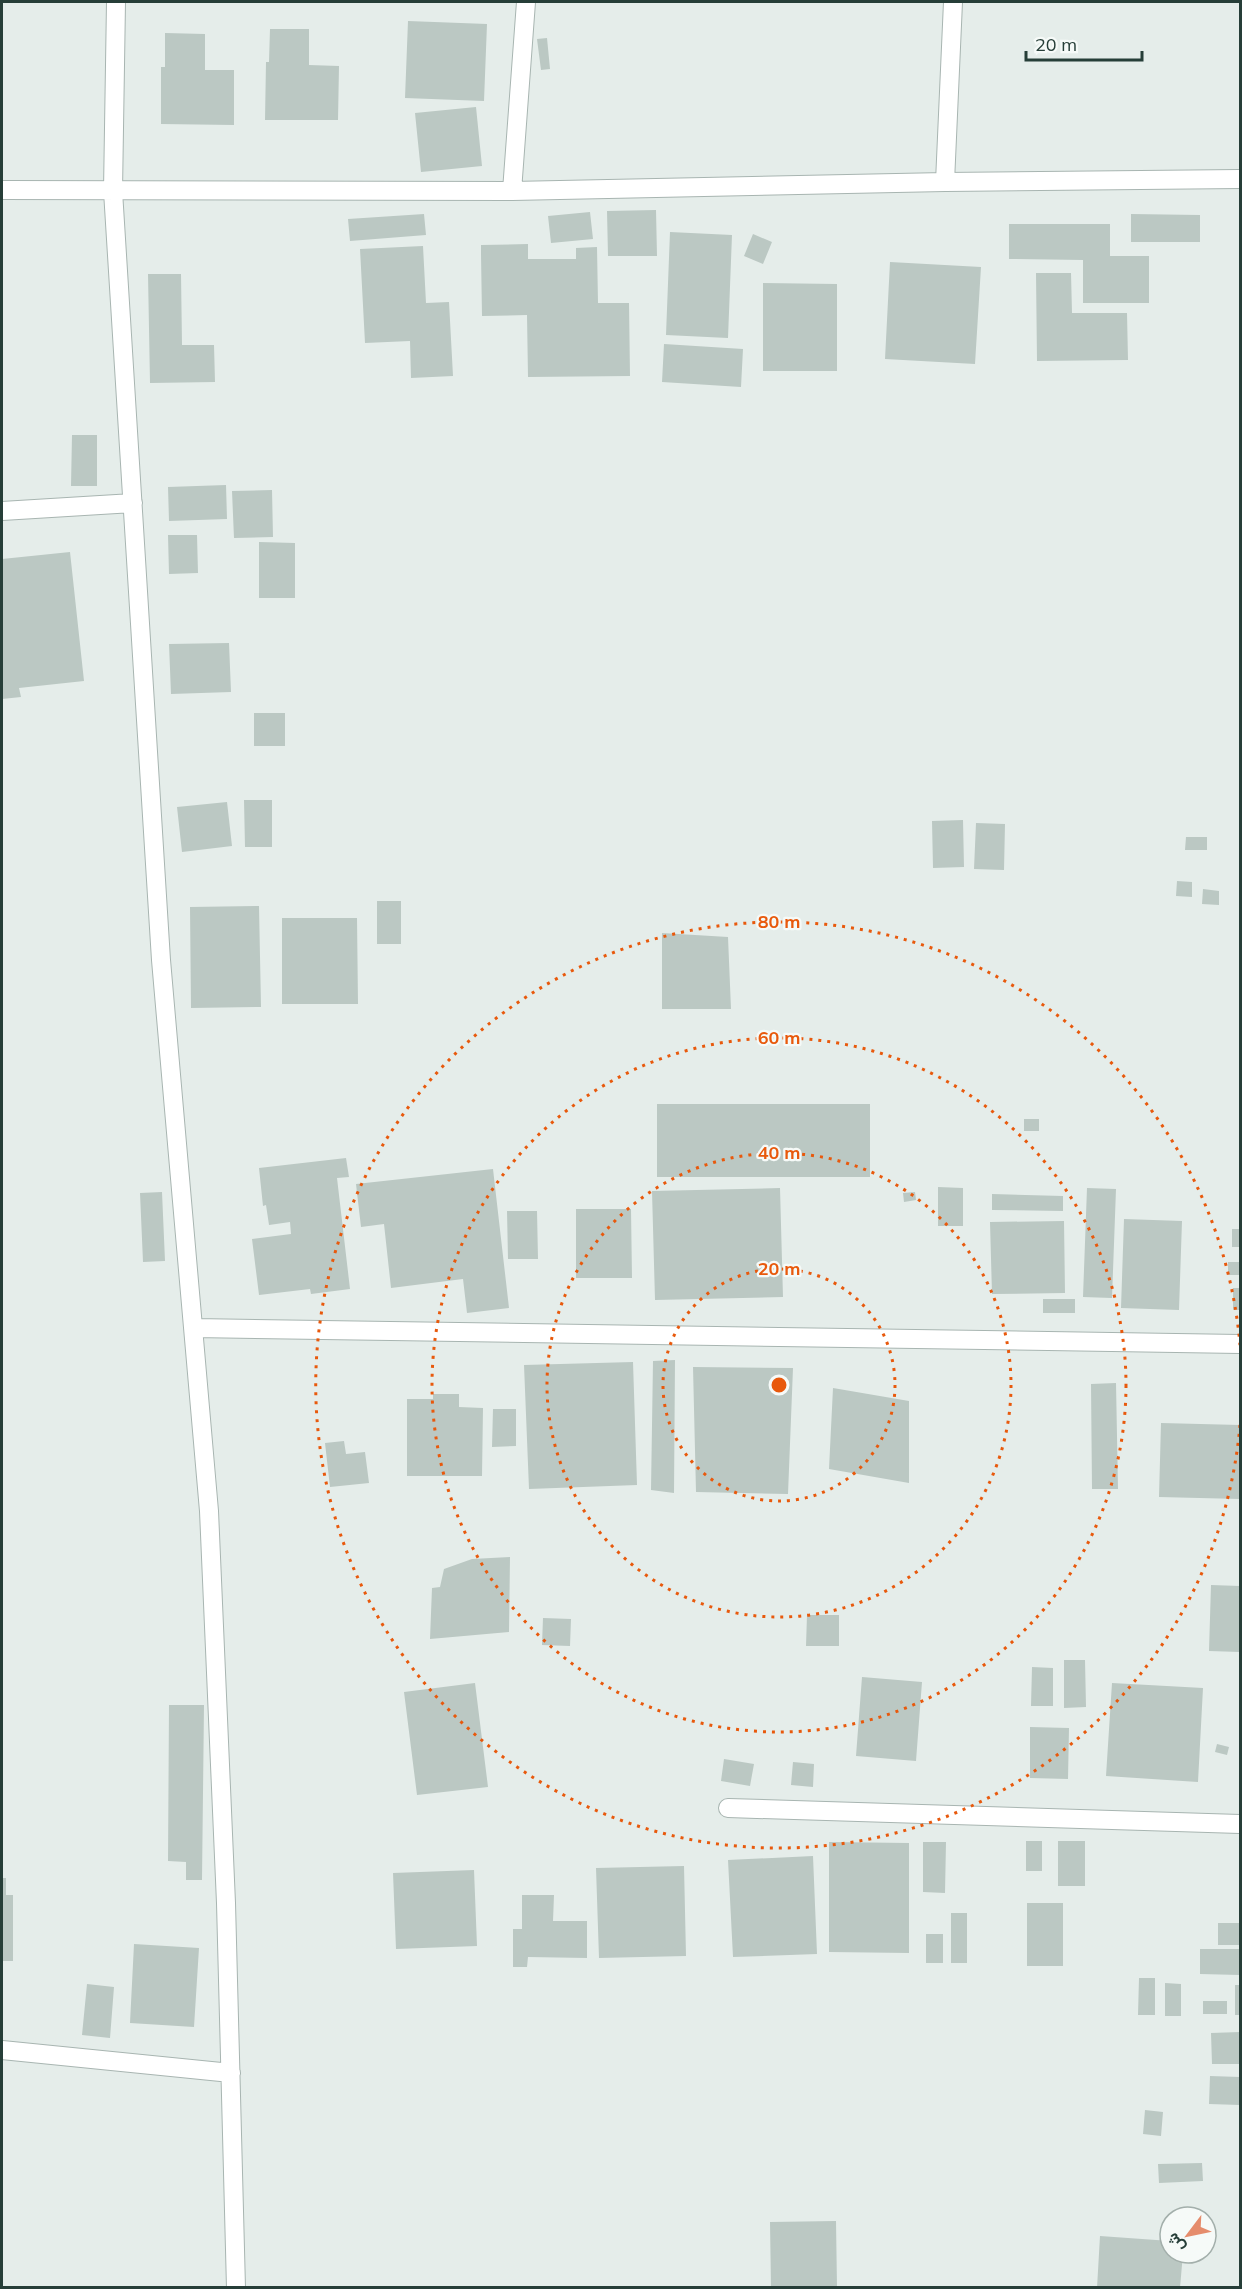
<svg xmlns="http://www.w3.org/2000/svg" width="1242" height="2289" viewBox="0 0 1242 2289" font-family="Mulish,Vazirmatn,sans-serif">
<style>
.building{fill:#bbc8c3}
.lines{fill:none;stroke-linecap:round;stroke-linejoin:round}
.street-casing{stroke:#a8b5b1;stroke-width:20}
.street{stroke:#fff;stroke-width:18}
.ring{fill:none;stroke:#e8590c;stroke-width:3;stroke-dasharray:3 6}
.centre{fill:#e8590c;stroke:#f6faf8;stroke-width:3}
.ring-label{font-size:18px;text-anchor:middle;font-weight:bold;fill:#e8590c;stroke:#f6faf8;stroke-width:4.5;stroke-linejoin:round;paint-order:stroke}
</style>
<rect width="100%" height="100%" fill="#e5edea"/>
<path class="building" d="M408,21L487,24L484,101L405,98Z
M270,29H309V65L339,66L338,120H265L266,62H269Z
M165,33L205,34V70H234V125L161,124V67H165Z
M547,38L550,69L541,70L537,39Z
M476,107L482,166L421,172L415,113Z
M656,210L657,256H608L607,211Z
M590,212L593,239L551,243L548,216Z
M424,214L426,235L350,241L348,219Z
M1131,214L1200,215V242H1131Z
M1009,224H1110V256H1149V303H1083V260L1009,259Z
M670,232L732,235L728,338L666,335Z
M753,234L772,242L763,264L744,256Z
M528,244V259H576V248L597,247L598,303H629L630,376L528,377L527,315L482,316L481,254V245Z
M423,246L426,303L449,302L453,376L411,378L410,341L365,343L360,249Z
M890,262L981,267L975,364L885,359Z
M1036,273H1071L1072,313H1127L1128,360L1037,361Z
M148,274H181L182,345H214L215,382L150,383Z
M763,283L837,284V371H763Z
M664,344L743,349L741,387L662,382Z
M72,435H97V486H71Z
M226,485L227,519L169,521L168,487Z
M272,490L273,537L234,538L232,491Z
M168,535H197L198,573L169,574Z
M259,542L295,543V598H259Z
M70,552L84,681L19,688L21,697L2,699V559Z
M229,643L231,692L171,694L169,644Z
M254,713H285V746H254Z
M244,800H272V847H245Z
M227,802L232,846L182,852L177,807Z
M963,820L964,867L933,868L932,821Z
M976,823L1005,824L1004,870L974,869Z
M1186,837H1207V850H1185Z
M1177,881L1192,882V897L1176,896Z
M1203,889L1219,891V905L1202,904Z
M377,901H401V944H377Z
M259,906L261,1007L191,1008L190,907Z
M282,918H357L358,1004H282Z
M662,933L728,937L731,1009H662Z
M657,1104H870V1177H657Z
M1024,1119H1039V1131H1024Z
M346,1158L349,1177L337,1178L350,1289L311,1294L310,1289L259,1295L252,1239L291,1234L290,1222L269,1225L266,1205L263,1206L259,1168Z
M493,1169L509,1308L467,1313L463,1279L391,1288L384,1224L361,1227L356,1184Z
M938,1187L963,1188V1226H938Z
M780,1188L783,1297L655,1300L652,1191Z
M1087,1188L1116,1189L1112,1298L1083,1297Z
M162,1192L165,1261L143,1262L140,1193Z
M915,1192L916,1200L904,1202L903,1193Z
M992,1194L1063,1196V1211L992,1210Z
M576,1209H631L632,1278H576Z
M507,1211H537L538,1259H508Z
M1124,1219L1182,1221L1179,1310L1121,1308Z
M1064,1221L1065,1293L992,1294L990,1222Z
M1232,1229H1240V1247H1232Z
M1228,1262H1240V1275H1228Z
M1233,1288H1240V1310H1233Z
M1043,1299H1075V1313H1043Z
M675,1360L674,1493L651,1490L653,1361Z
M633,1362L637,1485L529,1489L524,1365Z
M693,1367L793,1368L788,1494L696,1492Z
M1116,1383L1118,1489H1092L1091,1384Z
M833,1388L909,1401V1483L829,1469Z
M433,1394H459V1407L483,1408L482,1476H407V1399H433Z
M493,1409H516V1446L492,1447Z
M1161,1423L1240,1425V1499L1159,1497Z
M344,1441L346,1454L365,1452L369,1483L330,1487L325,1443Z
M510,1557L509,1632L430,1639L432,1588L440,1587L444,1569L472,1559Z
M1211,1585L1240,1586V1652L1209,1651Z
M807,1615H839V1646H806Z
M543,1618L571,1619L570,1646L542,1645Z
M1064,1660H1085L1086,1707L1064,1708Z
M1032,1667L1053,1668V1706H1031Z
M862,1677L922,1682L916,1761L856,1756Z
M475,1683L488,1787L417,1795L404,1692Z
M1112,1683L1203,1688L1198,1782L1106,1776Z
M169,1705H204L202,1880H186V1862L168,1861Z
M1030,1727L1069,1728L1068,1779L1030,1778Z
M1217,1744L1229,1747L1227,1755L1215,1752Z
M724,1759L754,1764L750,1786L721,1781Z
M793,1762L814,1764L813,1787L791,1785Z
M1026,1841H1042V1871H1026Z
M1058,1841H1085V1886H1058Z
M829,1842L909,1843V1953L829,1952Z
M923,1842H946L945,1893L923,1892Z
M813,1856L817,1954L733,1957L728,1860Z
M684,1866L686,1956L599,1958L596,1868Z
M474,1870L477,1946L396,1949L393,1873Z
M2,1878H6V1895H13V1961H2Z
M522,1895H554L553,1921H587V1958L528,1957L527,1967H513V1929H522Z
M1027,1903H1063V1966H1027Z
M951,1913H967V1963H951Z
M1218,1923H1240V1945H1218Z
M926,1934H943V1963H926Z
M134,1944L199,1948L194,2027L130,2023Z
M1200,1949H1240V1975L1200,1974Z
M1139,1978H1155V2015H1138Z
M1165,1983L1181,1984V2016H1165Z
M87,1984L114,1987L110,2038L82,2035Z
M1235,1985H1240V2015H1235Z
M1203,2001H1227V2014H1203Z
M1240,2032V2064H1212L1211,2033Z
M1210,2076L1240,2077V2105L1209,2104Z
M1145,2110L1163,2112L1161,2136L1143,2134Z
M1202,2163L1203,2181L1159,2183L1158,2164Z
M836,2221L837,2287L771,2288L770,2222Z
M1100,2236L1170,2241V2253H1183L1180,2288H1097Z"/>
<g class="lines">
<defs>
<path id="street" d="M116,2L113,191L161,960L209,1511L226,1903L236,2288
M945,182L953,2
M2,190L512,191L945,182L1240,179
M512,191L526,2
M2,511L133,503
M194,1328L1240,1344
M728,1808L1240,1824
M2,2050L231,2073"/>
</defs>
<use href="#street" class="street-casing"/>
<use href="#street" class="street"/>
</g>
<g class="ring">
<circle cx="779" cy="1385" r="116"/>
<circle cx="779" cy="1385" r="232"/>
<circle cx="779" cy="1385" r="347"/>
<path d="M1240 1425A463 463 0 1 1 1240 1345"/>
</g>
<circle cx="779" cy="1385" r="9" class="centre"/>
<g class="ring-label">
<text x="779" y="928">80 m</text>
<text x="779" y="1044">60 m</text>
<text x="779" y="1159">40 m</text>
<text x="779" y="1275">20 m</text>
</g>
<rect width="1242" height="2289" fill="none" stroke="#263e38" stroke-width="6"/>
<g transform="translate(1188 2235) rotate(238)"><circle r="28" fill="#f6faf8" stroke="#a3afab" stroke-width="1.5"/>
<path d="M0-4.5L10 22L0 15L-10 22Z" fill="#e58c6c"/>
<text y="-9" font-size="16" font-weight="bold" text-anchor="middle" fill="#263e38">ش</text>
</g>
<path d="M1026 51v9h116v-9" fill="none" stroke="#263e38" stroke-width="3"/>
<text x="1035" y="51" font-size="18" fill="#263e38" stroke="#f6faf8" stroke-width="4.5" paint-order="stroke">20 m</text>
</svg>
